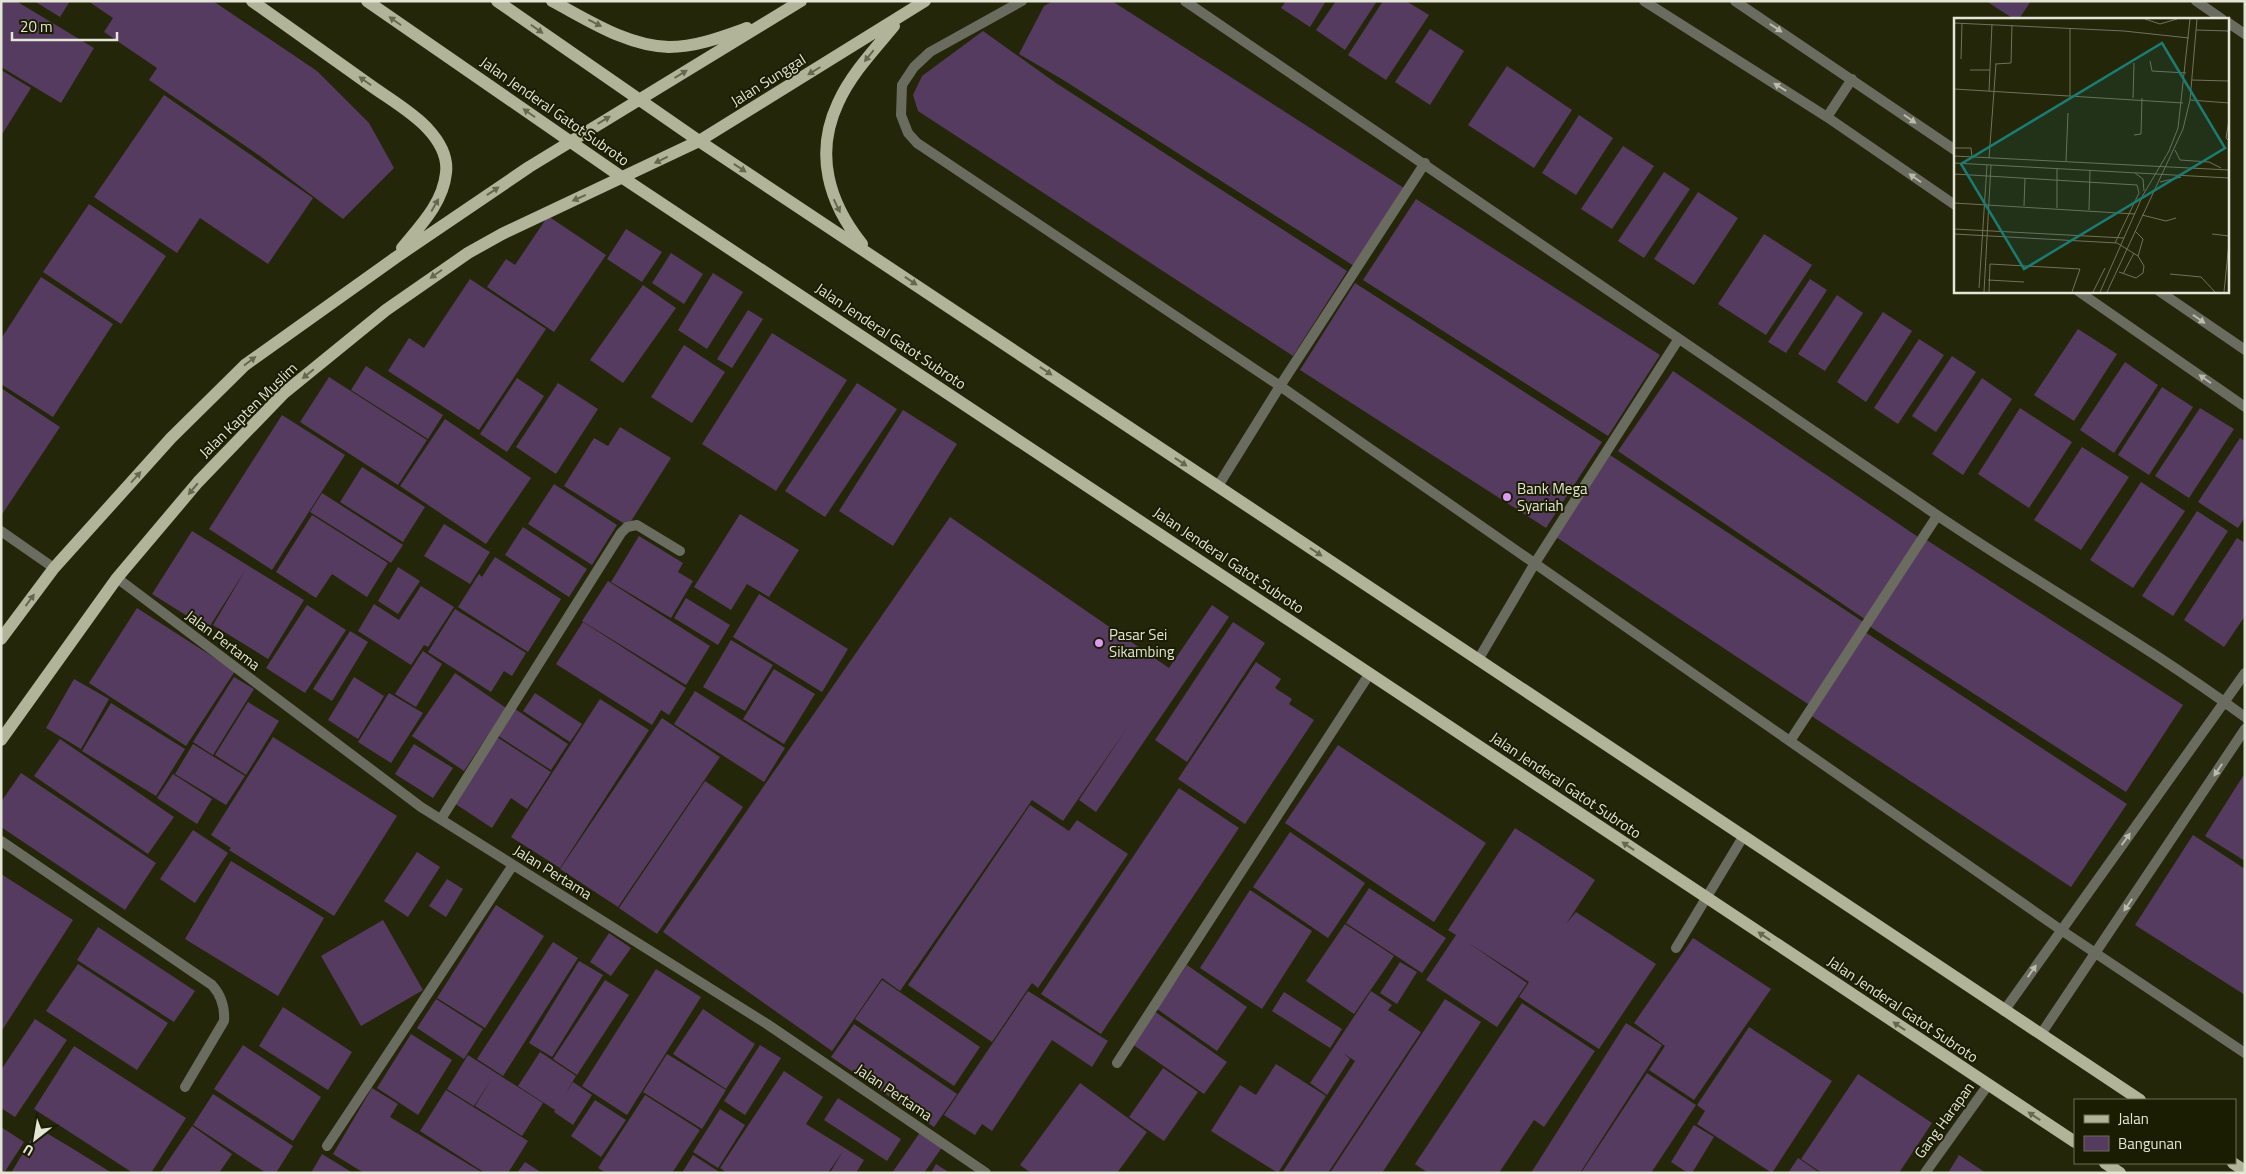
<svg xmlns="http://www.w3.org/2000/svg" width="2246" height="1174" viewBox="0 0 2246 1174" font-family="'Titillium Web',sans-serif">
<style>
.building{fill:#563b60}
.lines{fill:none;stroke-linecap:round;stroke-linejoin:round}
.lane{stroke:#6a6c5f;stroke-width:10}
.street{stroke:#6a6c5f;stroke-width:10}
.primary{stroke:#b1b499;stroke-width:12}
.oneway{fill:#66684e}
.oneway2{fill:#b9bbac}
.poi-dot{fill:#dd99f4;stroke:#1b1d02;stroke-width:2}
.labels{text-anchor:middle;dominant-baseline:central;stroke-width:4;stroke-linejoin:round;paint-order:stroke}
.street-label{font-size:15px;fill:#e3e5d5;stroke:#1b1d02}
.poi-label{font-size:15px;fill:#e3e5d5;stroke:#1b1d02;text-anchor:start}
.inset-road{fill:none;stroke:#70725b;stroke-width:1}
.view{fill:#1a7c73;fill-opacity:0.15;stroke:#1a7c73;stroke-width:2.5}
.inset-edge{fill:none;stroke:#e3e5d5;stroke-width:2.5}
</style>
<rect width="100%" height="100%" fill="#24260a"/>
<path class="building" d="M1,1H16L94,48L61,103L1,67Z
M34,1H70L60,17Z
M88,1H213L317,71L369,123L394,168L343,219L260,156L149,80L157,68L104,32L113,18Z
M1053,1H1112L1404,188L1354,266L1065,81L1019,54L1044,6Z
M1286,1H1326L1310,27L1281,8Z
M1336,1H1377L1345,50L1316,30Z
M1383,1H1406L1429,15L1386,80L1348,55Z
M1990,1H2031L2019,19H2014L1989,3Z
M1430,29L1464,51L1430,105L1395,82Z
M983,31L1056,83L1347,271L1293,356L918,111L913,95L922,76Z
M1507,66L1572,110L1534,168L1468,125Z
M1,70L31,88L1,136Z
M164,95L313,198L268,264L200,218L177,253L94,197Z
M1579,115L1613,138L1576,195L1542,173Z
M1623,146L1654,166L1612,229L1581,209Z
M1664,172L1690,189L1644,258L1618,241Z
M1698,192L1738,218L1694,285L1654,259Z
M1416,199L1660,355L1608,436L1363,280Z
M89,204L166,256L121,324L43,272Z
M548,216L606,255L554,332L487,287L506,259L515,265Z
M626,229L662,252L642,282L607,259Z
M1764,234L1812,265L1766,335L1718,304Z
M671,253L703,274L684,304L652,283Z
M713,273L743,292L707,349L678,330Z
M41,277L113,324L53,417L1,384V339Z
M470,279L546,329L479,430L388,371L409,338L424,348Z
M1810,279L1827,290L1786,353L1768,342Z
M1355,283L1602,442L1546,528L1300,370Z
M643,285L676,308L623,383L590,360Z
M1837,295L1863,313L1825,371L1798,354Z
M748,310L763,319L732,368L717,359Z
M1883,312L1912,331L1866,402L1837,382Z
M2078,329L2117,354L2074,421L2034,395Z
M772,333L847,380L776,491L702,444Z
M1919,339L1944,355L1898,424L1874,408Z
M684,345L725,372L692,423L651,397Z
M1952,356L1976,372L1936,432L1912,416Z
M2125,362L2158,385L2114,453L2080,430Z
M366,366L443,415L428,439L351,390Z
M1673,371L1921,539L1866,620L1618,451Z
M329,377L427,440L398,485L300,422Z
M517,378L544,396L507,452L480,434Z
M1982,378L2012,399L1963,475L1932,454Z
M558,383L598,409L556,474L516,447Z
M857,383L897,409L825,517L785,491Z
M2162,387L2193,407L2149,475L2118,455Z
M1,388L60,427L1,516Z
M2020,408L2072,442L2029,508L1978,474Z
M2200,408L2234,429L2189,498L2155,476Z
M903,410L957,444L893,546L839,511Z
M282,415L345,455L272,570L209,529Z
M445,419L531,478L486,544L400,486Z
M620,427L671,458L628,526L564,486L594,438L608,446Z
M2240,438L2245,441V517L2238,528L2198,502Z
M2082,447L2129,477L2081,550L2034,520Z
M1607,453L1865,623L1811,706L1553,535Z
M362,467L425,507L403,542L340,502Z
M2141,482L2185,511L2133,588L2090,560Z
M554,484L617,525L592,565L528,524Z
M322,493L403,545L391,563L310,512Z
M2197,511L2228,531L2173,616L2142,596Z
M740,514L799,550L769,597L747,584L731,610L694,587Z
M312,515L388,563L367,597L332,574L316,598L276,572Z
M950,517L1169,668L1212,605L1229,617L1096,812L1079,800L1129,725L1063,821L1032,800L900,991L882,978L832,1051L663,932Z
M444,524L490,552L470,584L424,556Z
M523,527L587,569L569,597L505,555Z
M192,531L304,600L268,659L213,625L246,569L208,629L152,594Z
M639,536L683,563L678,572L693,581L671,618L611,582Z
M2237,538L2245,543V616L2224,647L2184,620Z
M1925,539L2183,705L2126,792L1869,626Z
M495,557L561,599L528,652L458,607L479,574L482,577Z
M398,567L420,581L398,614L378,601Z
M608,581L710,646L686,685L582,621Z
M421,586L454,607L428,647L424,645L411,665L358,631L374,604L399,620Z
M759,594L848,649L822,692L733,637Z
M686,598L730,625L718,645L674,618Z
M307,605L346,630L305,693L266,668Z
M137,608L235,671L186,746L89,683Z
M455,609L526,653L512,676L504,671L491,692L428,652Z
M583,622L686,688L669,715L661,710L652,725L556,664Z
M1233,622L1265,643L1187,762L1155,740Z
M350,631L368,642L332,701L313,689Z
M1865,632L2127,804L2071,887L1810,715Z
M731,640L773,665L745,711L703,687Z
M423,651L442,664L416,707L395,694Z
M1256,662L1281,679L1275,688L1292,699L1289,704L1314,720L1245,824L1178,779Z
M774,669L815,694L784,744L743,719Z
M455,673L506,708L464,771L412,736Z
M234,677L254,689L213,755L193,742Z
M354,677L384,696L358,739L328,720Z
M74,679L109,699L81,749L46,728Z
M695,691L785,748L764,782L674,724Z
M389,693L423,713L391,763L358,742Z
M535,693L582,724L570,742L523,711Z
M600,699L649,730L560,868L511,837Z
M248,702L279,721L246,775L215,755Z
M111,703L185,749L156,796L82,751Z
M515,709L568,744L551,770L497,735Z
M662,718L720,757L618,907L560,869Z
M273,737L397,816L334,916L229,850L231,848L211,835Z
M497,737L551,772L527,809L511,798L492,828L454,803Z
M60,739L174,817L148,854L34,776Z
M193,744L245,776L226,805L175,774Z
M414,744L453,768L433,798L395,774Z
M1338,745L1486,843L1434,922L1285,823Z
M21,773L156,863L125,910L1,827V802Z
M2245,773V861L2205,836Z
M173,774L212,799L197,824L157,798Z
M705,781L743,807L657,934L619,908Z
M1179,788L1239,828L1101,1034L1041,994Z
M1030,805L1069,831L1077,820L1128,854L1038,988L1032,983L992,1042L908,985Z
M1515,828L1595,880L1566,924L1576,912L1656,964L1599,1049L1519,997L1529,982L1467,942L1527,983L1497,1027L1426,980L1456,935L1448,930Z
M193,830L228,853L195,903L160,879Z
M1290,832L1365,883L1328,938L1253,887Z
M2193,835L2245,869V995L2135,925Z
M417,852L440,867L408,917L384,901Z
M231,861L324,918L278,996L185,939Z
M1,874L73,920L1,1032Z
M447,879L463,889L446,917L429,906Z
M1369,888L1446,938L1422,973L1346,923Z
M1250,890L1312,931L1262,1009L1200,968Z
M496,905L544,936L485,1028L437,998Z
M383,920L423,990L361,1026L321,956Z
M1345,924L1394,956L1354,1014L1306,981Z
M98,927L195,991L174,1022L77,960Z
M609,933L631,948L611,976L590,962Z
M1693,938L1771,989L1694,1100L1649,1070L1665,1046L1634,1023Z
M553,942L578,958L503,1076L477,1059Z
M579,961L603,975L552,1057L529,1043Z
M1400,962L1417,972L1397,1004L1380,993Z
M78,964L168,1023L137,1070L46,1011Z
M1187,965L1247,1007L1217,1051L1157,1009Z
M656,969L701,997L627,1115L582,1086Z
M605,980L629,995L577,1075L553,1059Z
M882,980L980,1047L954,1086L855,1019Z
M1028,991L1108,1041L1092,1067L1052,1040L992,1131L982,1124L975,1135L944,1115Z
M1371,991L1392,1005L1388,1010L1421,1032L1328,1173H1282L1355,1061L1343,1053L1350,1059L1327,1095L1310,1083Z
M1284,992L1342,1029L1330,1048L1272,1011Z
M436,999L483,1029L464,1059L417,1028Z
M1445,999L1481,1022L1386,1167L1382,1173H1330Z
M1522,1003L1595,1051L1544,1127L1534,1120L1499,1173H1428L1415,1164Z
M283,1007L352,1052L328,1090L259,1046Z
M703,1009L755,1044L726,1089L673,1054Z
M1154,1011L1227,1062L1204,1094L1132,1044Z
M35,1019L67,1040L15,1117L1,1108V1070Z
M1626,1023L1662,1045L1580,1173H1531Z
M854,1024L957,1094L934,1127L831,1057Z
M1749,1027L1832,1081L1772,1173L1697,1124L1705,1111L1697,1105Z
M411,1034L452,1060L418,1115L377,1088Z
M243,1045L321,1097L293,1141L214,1089Z
M760,1045L781,1058L745,1115L724,1101Z
M74,1046L186,1118L151,1173H133L34,1109Z
M540,1052L576,1076L564,1096L573,1082L592,1095L573,1125L554,1112L555,1110L518,1086Z
M667,1054L726,1090L702,1129L643,1092Z
M468,1055L543,1103L522,1136L475,1106L492,1078L474,1106L447,1089Z
M1276,1064L1326,1096L1278,1173L1211,1131L1240,1085L1256,1095Z
M1163,1068L1198,1092L1164,1141L1129,1117Z
M784,1071L823,1097L806,1124L864,1160L856,1173H830L843,1151L828,1173H727L720,1168Z
M1647,1073L1696,1105L1651,1173H1581Z
M1858,1074L1932,1123L1899,1173H1822L1801,1159Z
M1080,1083L1147,1132L1117,1173H1031L1020,1165Z
M372,1088L398,1104L390,1117L483,1173H364L333,1154Z
M446,1090L528,1141L508,1173H485L420,1131Z
M213,1094L293,1146L276,1173H266L193,1125Z
M645,1095L700,1130L672,1173H606L598,1168Z
M838,1098L901,1139L887,1161L824,1120Z
M595,1100L626,1120L601,1157L571,1136Z
M720,1109L745,1125L718,1168L693,1152Z
M1694,1125L1714,1137L1692,1173H1688L1671,1162Z
M192,1126L232,1154L219,1173H160Z
M1,1127L24,1142L4,1173H1Z
M38,1128L70,1147L112,1173H11Z
M921,1131L943,1146L924,1173H892Z
M322,1154L353,1173H311Z
M693,1155L721,1173H682Z
M1959,1155L1986,1173H1948Z
M1798,1158L1820,1173H1788Z
M525,1162L542,1173H517Z
M936,1164L950,1173H931Z"/>
<g class="lines">
<path class="lane" d="M1022,1L930,52L914,67L902,85L901,115L908,133L917,143L1280,386L2061,930L2245,1053
M1185,1C1434,169 1680,341 1928,509C2032,580 2143,642 2245,717
M1644,1L1827,117L1955,205
M1735,1L1955,150
M1827,117L1852,79
M2078,291L2245,407
M2159,291L2245,350
M1218,486L1280,386L1425,163
M1478,660L1535,563L1678,340
M1790,741L1937,516
M2004,1011L2245,673
M2041,1034L2245,729"/>
<path class="street" d="M2196,1L2222,19
M2227,22L2245,34
M1,531L54,568
M117,578L421,807L767,1024L986,1173
M441,819L621,533L627,527L637,525L680,551
M1,841L212,985C221,995 225,1007 224,1021L185,1087
M1676,948L1743,837
M1117,1063L1370,673
M327,1146L513,865
M1925,1173L1988,1085"/>
<path class="primary" d="M252,1C291,29 331,57 370,85C388,98 414,113 428,129C439,141 448,157 446,173C443,203 420,226 402,248
M367,1L623,178L2075,1142
M497,1L699,141L2140,1100
M552,1C588,20 627,46 669,47C696,47 722,37 747,28
M862,244C829,203 814,154 838,103C851,74 874,50 894,26
M1,639L54,568L171,438L245,365L395,258L529,167L801,1
M1,740L117,578L198,482L284,393L386,310L468,253L502,234L699,141L925,1
M2105,1163L2120,1173
M2233,1163L2245,1171"/>
</g>
<defs><path id="oneway-solid" d="M-6-.8H1V-3.2L6.5 0L1 3.2V.8H-6Z" transform="scale(1.25)"/></defs>
<g class="oneway">
<use href="#oneway-solid" transform="translate(395 21) rotate(-145)"/>
<use href="#oneway-solid" transform="translate(595 23) rotate(27)"/>
<use href="#oneway-solid" transform="translate(537 29) rotate(35)"/>
<use href="#oneway-solid" transform="translate(869 56) rotate(129)"/>
<use href="#oneway-solid" transform="translate(814 71) rotate(148)"/>
<use href="#oneway-solid" transform="translate(681 74) rotate(-31)"/>
<use href="#oneway-solid" transform="translate(365 81) rotate(-145)"/>
<use href="#oneway-solid" transform="translate(529 113) rotate(-145)"/>
<use href="#oneway-solid" transform="translate(604 120) rotate(-31)"/>
<use href="#oneway-solid" transform="translate(661 160) rotate(154)"/>
<use href="#oneway-solid" transform="translate(740 168) rotate(33)"/>
<use href="#oneway-solid" transform="translate(493 191) rotate(-34)"/>
<use href="#oneway-solid" transform="translate(579 198) rotate(156)"/>
<use href="#oneway-solid" transform="translate(435 205) rotate(-60)"/>
<use href="#oneway-solid" transform="translate(837 206) rotate(64)"/>
<use href="#oneway-solid" transform="translate(436 274) rotate(145)"/>
<use href="#oneway-solid" transform="translate(911 281) rotate(34)"/>
<use href="#oneway-solid" transform="translate(250 361) rotate(-37)"/>
<use href="#oneway-solid" transform="translate(1046 371) rotate(34)"/>
<use href="#oneway-solid" transform="translate(308 374) rotate(141)"/>
<use href="#oneway-solid" transform="translate(1181 462) rotate(34)"/>
<use href="#oneway-solid" transform="translate(136 477) rotate(-48)"/>
<use href="#oneway-solid" transform="translate(193 489) rotate(130)"/>
<use href="#oneway-solid" transform="translate(1316 552) rotate(34)"/>
<use href="#oneway-solid" transform="translate(30 600) rotate(-54)"/>
<use href="#oneway-solid" transform="translate(1628 846) rotate(-146)"/>
<use href="#oneway-solid" transform="translate(1764 936) rotate(-146)"/>
<use href="#oneway-solid" transform="translate(1899 1026) rotate(-146)"/>
<use href="#oneway-solid" transform="translate(2034 1116) rotate(-146)"/>
</g>
<g class="oneway2">
<use href="#oneway-solid" transform="translate(1776 28) rotate(34)"/>
<use href="#oneway-solid" transform="translate(1780 87) rotate(-148)"/>
<use href="#oneway-solid" transform="translate(1910 119) rotate(35)"/>
<use href="#oneway-solid" transform="translate(1915 178) rotate(-145)"/>
<use href="#oneway-solid" transform="translate(2199 319) rotate(35)"/>
<use href="#oneway-solid" transform="translate(2205 379) rotate(-145)"/>
<use href="#oneway-solid" transform="translate(2218 770) rotate(124)"/>
<use href="#oneway-solid" transform="translate(2126 839) rotate(-54)"/>
<use href="#oneway-solid" transform="translate(2128 905) rotate(124)"/>
<use href="#oneway-solid" transform="translate(2032 971) rotate(-55)"/>
</g>
<g class="poi-dot">
<circle cx="1507" cy="497" r="5"/>
<circle cx="1099" cy="643" r="5"/>
</g>
<g class="labels">
<g class="street-label">
<text transform="translate(768 80) rotate(-32)">Jalan Sunggal</text>
<text transform="translate(555 111) rotate(35)">Jalan Jenderal Gatot Subroto</text>
<text transform="translate(891 336) rotate(34)">Jalan Jenderal Gatot Subroto</text>
<text transform="translate(248 410) rotate(-44)">Jalan Kapten Muslim</text>
<text transform="translate(1229 560) rotate(34)">Jalan Jenderal Gatot Subroto</text>
<text transform="translate(223 640) rotate(37)">Jalan Pertama</text>
<text transform="translate(1566 785) rotate(34)">Jalan Jenderal Gatot Subroto</text>
<text transform="translate(553 872) rotate(32)">Jalan Pertama</text>
<text transform="translate(1903 1009) rotate(34)">Jalan Jenderal Gatot Subroto</text>
<text transform="translate(894 1092) rotate(34)">Jalan Pertama</text>
<text transform="translate(1944 1120) rotate(-54)">Gang Harapan</text>
</g>
<g class="poi-label">
<text x="1517" y="488">Bank Mega<tspan x="1517" dy="17">Syariah</tspan></text>
<text x="1109" y="634">Pasar Sei<tspan x="1109" dy="17">Sikambing</tspan></text>
</g>
</g>
<g transform="translate(1954 18)">
<rect width="275" height="275" fill="#24260a"/>
<path class="inset-road" d="M191,1L206,6L223,1M0,5L170,13L235,20M242,12L275,13M7,41L8,5M196,43L198,53L232,55M41,46L57,45L58,7M16,52H36M238,62L275,63M0,71L229,85M35,73L38,6M116,78V10M179,80L180,45M236,82L275,85M275,102L272,120L275,123M180,117L187,116L188,80M0,130H17L18,139M221,132L226,142L255,144L267,150M0,138L275,152M35,140L42,46M112,143L114,95M0,145L275,160M181,155L189,161L190,173M0,156L183,167L185,175L161,225M206,164L227,159M0,185L181,196M70,188L71,160M103,190V150M135,192L136,152M188,197L212,203L222,200M0,211L170,220M181,213L189,221L184,238M0,216L163,225L184,238L190,248L189,255L182,260L165,254M258,216L275,218M169,256L180,235M216,256L247,259L261,274M34,262L70,264M25,270L33,147M30,274L37,147M35,274L36,246L126,251L118,274M139,274L151,250M146,274L189,177L215,133L224,110L236,1M153,274L229,111L236,82L243,1M270,274L275,225"/>
<path class="view" d="M208,25L271,130L70,251L7,146Z"/>
<rect width="275" height="275" class="inset-edge"/>
</g>
<rect width="2246" height="1174" fill="none" stroke="#e3e5d5" stroke-width="5"/>
<rect x="2074" y="1099" width="162" height="65" fill="#1b1d02" stroke="#6b6d56"/>
<rect x="2084" y="1115" width="25" height="8" fill="#b1b499" stroke="#6b6d56"/>
<text x="2118" y="1124" font-size="15" fill="#e3e5d5">Jalan</text>
<rect x="2084" y="1136" width="25" height="15" fill="#563b60" stroke="#6b6d56"/>
<text x="2118" y="1149" font-size="15" fill="#e3e5d5">Bangunan</text>
<g transform="translate(35 1139) rotate(211)" stroke="#1b1d02" stroke-width="4" paint-order="stroke">
<path d="M0-4L9 19L0 12L-9 19Z" fill="#e3e5d5"/>
<text y="-8" font-size="14" font-weight="bold" text-anchor="middle" fill="#e3e5d5">U</text>
</g>
<path d="M12 32v8h105v-8" fill="none" stroke="#e3e5d5" stroke-width="2.5"/>
<text x="20" y="32" font-size="15" fill="#e3e5d5" stroke="#1b1d02" stroke-width="4" paint-order="stroke">20 m</text>
</svg>
